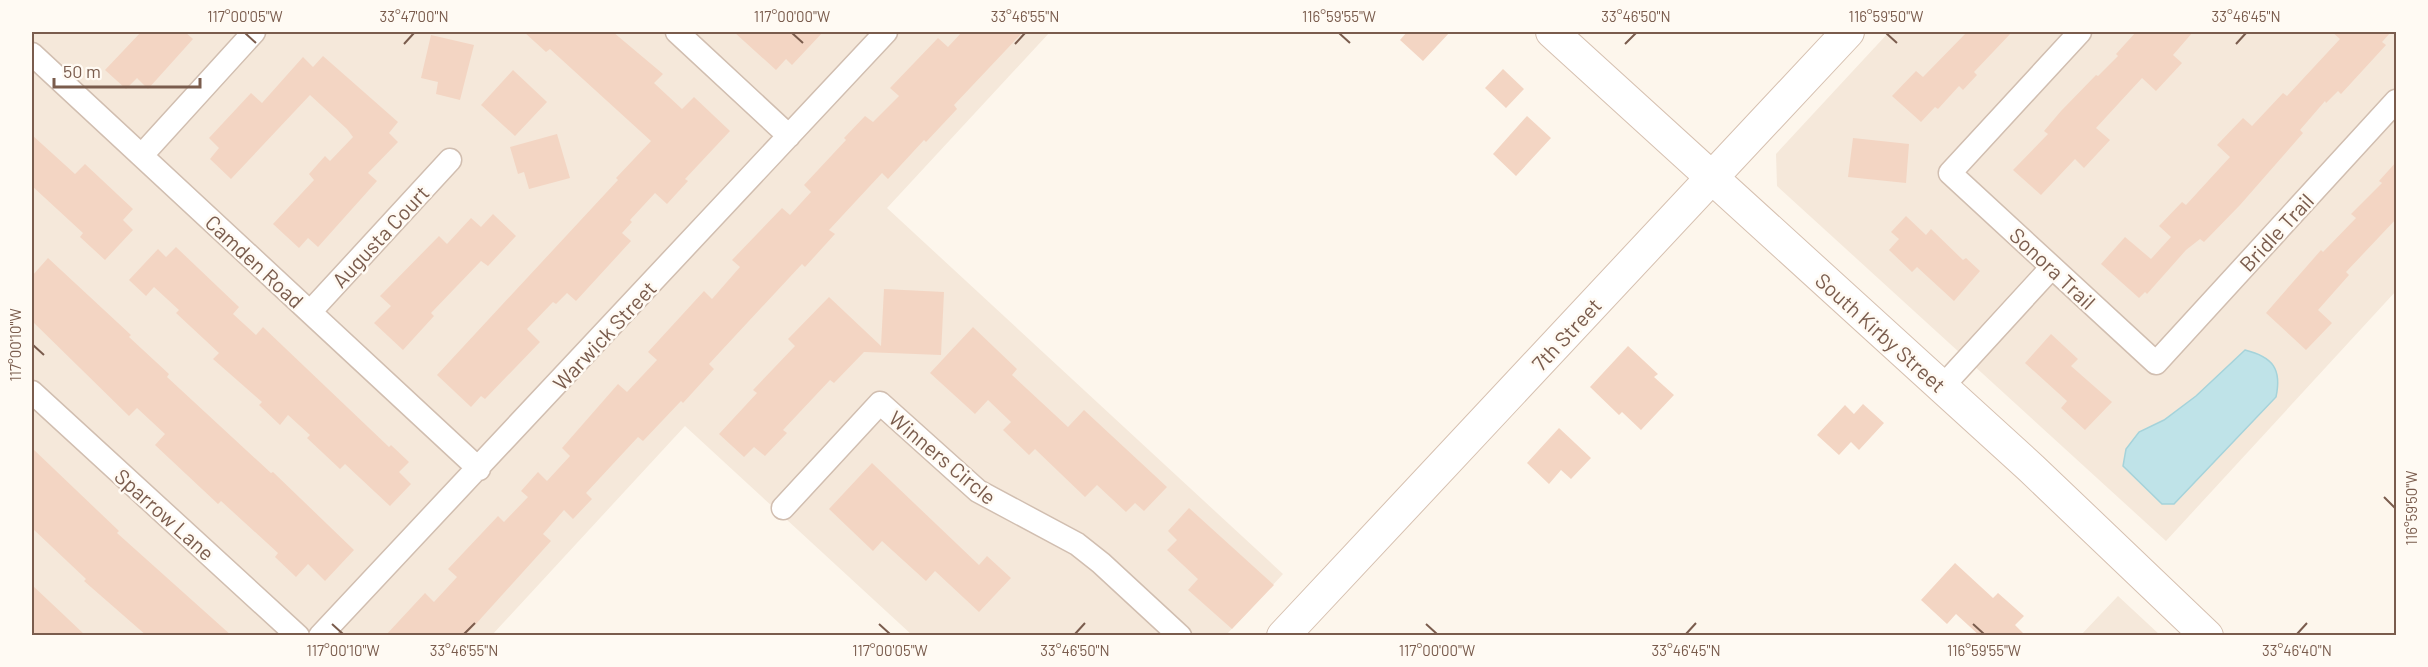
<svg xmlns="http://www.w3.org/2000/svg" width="2428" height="667" viewBox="0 0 2428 667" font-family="Barlow,sans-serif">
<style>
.residential{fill:#f5e8da}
.water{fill:#bfe3e8;stroke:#a5d3da;stroke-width:1.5}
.building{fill:#f3d5c3}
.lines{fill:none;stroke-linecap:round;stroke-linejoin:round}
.street-casing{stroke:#d1beb0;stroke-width:25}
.secondary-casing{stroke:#d6c0b0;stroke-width:34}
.street{stroke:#fff;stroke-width:22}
.secondary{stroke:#fff;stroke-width:32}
.ticks{fill:none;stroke:#7a5c4d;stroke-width:2}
.labels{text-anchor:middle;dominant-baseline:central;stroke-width:5;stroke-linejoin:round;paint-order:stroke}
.street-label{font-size:21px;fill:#7a5c4d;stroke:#fffaf3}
.neatline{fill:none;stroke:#7a5c4d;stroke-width:2}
.ticks-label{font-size:15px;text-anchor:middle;fill:#7a5c4d}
</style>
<rect width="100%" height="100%" fill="#fdf6ec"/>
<path class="residential" d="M32,32H1050L887,208L1283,574L1226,635H912L685,426L492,635H32Z
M1889,32H2396V291L2166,541L1777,186L1776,154Z
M2118,596L2160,635H2081Z"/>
<path class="water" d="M2245,350C2273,357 2282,369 2276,397L2174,504H2162L2123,466L2126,449L2139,432L2164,420L2196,396Z"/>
<path class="building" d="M141,32H185L193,39L148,89L137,78L126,89L105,70Z
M524,32H613L663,74L654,83L682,109L694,97L730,131L685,179L688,181L667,204L655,193L630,220L632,222L622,233L631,241L576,301L567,293L556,304L553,302L527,329L540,342L485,399L481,396L471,407L437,375L618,180L616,178L651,141L550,49L546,52Z
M734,32H823L792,65L786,59L776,70Z
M962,32H1023L954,105L957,109L926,142L924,140L888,179L882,173L829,230L835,234L805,267L802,264L709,364L714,369L683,403L681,401L643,441L638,437L586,493L592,499L573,519L564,510L543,534L551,541L465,636H385L425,593L434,602L457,577L448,569L498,516L504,522L528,497L521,491L538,472L547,481L570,456L562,448L618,384L627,392L657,360L648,352L704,291L712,299L740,267L732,260L782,208L790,215L811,192L804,185L846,140L844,138L865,116L873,122L899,96L890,88L938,38L948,47Z
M1407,32H1450L1423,61L1400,40Z
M1967,32H2012L1974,72L1977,75L1963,90L1959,86L1938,109L1935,107L1921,122L1892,96L1916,71L1923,77Z
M2136,32H2193L2173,55L2182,63L2156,91L2142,78L2096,128L2110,140L2084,168L2075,159L2041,195L2013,170L2048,134L2044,131L2061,111L2096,75L2098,76L2118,56L2116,54Z
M2332,32H2391L2382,42L2386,45L2341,94L2338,91L2326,103L2325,101L2300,130L2303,133L2240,205L2204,242L2200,239L2186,250L2147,294L2145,292L2139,298L2101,264L2125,237L2151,259L2171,237L2159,226L2182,202L2186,205L2230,157L2217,145L2243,118L2252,126L2283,93L2287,96L2340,39Z
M431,35L474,45L460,100L436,94L438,82L421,78Z
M323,56L398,122L389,133L398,142L368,173L377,181L318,247L308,238L299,248L273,224L314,180L309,174L325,156L330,161L353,137L347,129L310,95L231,179L210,159L219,148L209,138L251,93L262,103L303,57L313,67Z
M1503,69L1524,89L1506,108L1485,88Z
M513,70L547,102L515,136L481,105Z
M1527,116L1551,138L1516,176L1493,154Z
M557,134L570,178L529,189L524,172L518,174L510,147Z
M32,135L75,174L85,164L133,209L123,220L133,230L105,260L80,237L83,233L32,186Z
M1853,138L1909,144L1906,183L1848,177Z
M2397,161V218L2346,272L2349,275L2318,310L2332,323L2306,350L2266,313L2321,250L2323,252L2356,218L2351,214L2382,183L2379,181Z
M493,214L516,236L488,266L481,261L431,313L434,316L403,350L374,323L391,306L380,296L439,236L447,244L471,218L481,227Z
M1906,216L1926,235L1931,229L1963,260L1966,258L1980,271L1954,301L1917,267L1912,272L1889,250L1899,239L1891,232Z
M176,247L239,307L233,314L256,335L263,327L389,447L391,445L409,462L399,472L411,484L390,506L345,464L340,469L307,438L310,435L288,415L280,425L259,405L262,402L213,359L219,353L176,313L179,310L154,287L146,296L129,280L158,249L166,257Z
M48,258L131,335L129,337L169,374L167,377L271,473L273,472L354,550L325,581L308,564L296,577L275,557L278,553L221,501L218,504L155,445L165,434L137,408L129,416L32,321V276Z
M884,289L944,292L941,355L864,352L834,383L830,380L783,430L787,433L765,456L754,447L744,457L719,434L757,393L753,390L795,346L788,339L829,297L881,346Z
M973,327L1017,369L1012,375L1068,427L1084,410L1167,487L1144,511L1135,503L1126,512L1097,485L1085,497L1035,449L1029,455L1003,430L1011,422L988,400L975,414L930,373Z
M2051,334L2078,359L2071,366L2112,402L2085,430L2061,408L2067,401L2025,363Z
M1628,346L1658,374L1654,377L1674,395L1641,430L1622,412L1619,415L1590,387Z
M1863,404L1884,423L1859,450L1851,442L1839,455L1817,435L1845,405L1854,414Z
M1559,428L1591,458L1571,479L1561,470L1549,484L1527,463Z
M32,448L119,531L117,533L232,636H147L84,581L86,579L32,528Z
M872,463L979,565L987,556L1011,578L979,612L935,571L926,581L882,541L873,551L829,509Z
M1189,508L1274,585L1232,629L1188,590L1198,579L1167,550L1177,540L1168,531Z
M1955,563L1993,598L1998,593L2024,616L2015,625L2026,636H1980L1956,614L1947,624L1921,600Z
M32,585L66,617L86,636H32Z"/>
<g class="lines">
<defs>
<path id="street" d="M677,32L789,136
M2080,32L1950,173L2156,363L2396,101
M32,54L479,469
M142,155L254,32
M310,312L450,160
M1942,387L2052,267
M32,392L298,636
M783,508L880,403L978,491L1077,544L1101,563L1180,636
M320,636L886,32"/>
<path id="secondary" d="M1552,32L2031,468L2207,636
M1283,636L1848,32"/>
</defs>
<use href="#street" class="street-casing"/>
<use href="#secondary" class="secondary-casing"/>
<use href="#street" class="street"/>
<use href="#secondary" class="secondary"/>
</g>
<path class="ticks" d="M245,33L256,43M792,33L803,43M1339,33L1350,43M1886,33L1897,43M404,44L414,33M1015,44L1025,33M1625,44L1636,33M2236,44L2246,33M33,345L44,355M2384,497L2395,508M332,624L343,634M879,624L890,634M1426,624L1437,634M1973,624L1984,634M464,634L475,623M1075,634L1085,623M1686,634L1696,623M2297,634L2307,623"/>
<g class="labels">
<g class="street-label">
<text transform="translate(2276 232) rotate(-47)">Bridle Trail</text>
<text transform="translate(380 236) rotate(-47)">Augusta Court</text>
<text transform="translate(255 261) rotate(43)">Camden Road</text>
<text transform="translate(2053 268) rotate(43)">Sonora Trail</text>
<text transform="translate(1881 332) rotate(42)">South Kirby Street</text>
<text transform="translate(1566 334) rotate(-47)">7th Street</text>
<text transform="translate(604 335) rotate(-47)">Warwick Street</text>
<text transform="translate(943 457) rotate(40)">Winners Circle</text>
<text transform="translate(165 514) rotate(42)">Sparrow Lane</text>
</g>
</g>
<rect width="2428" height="667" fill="none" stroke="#fffaf3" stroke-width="66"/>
<path d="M54 78v9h146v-9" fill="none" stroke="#7a5c4d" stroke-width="3"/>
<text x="63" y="78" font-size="18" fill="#7a5c4d" stroke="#fffaf3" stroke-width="4.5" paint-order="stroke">50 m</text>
<rect x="33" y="33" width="2362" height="601" class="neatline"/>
<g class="ticks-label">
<text x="245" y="22">117°00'05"W</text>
<text x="414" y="22">33°47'00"N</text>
<text x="792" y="22">117°00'00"W</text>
<text x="1025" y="22">33°46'55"N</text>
<text x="1339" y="22">116°59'55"W</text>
<text x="1636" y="22">33°46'50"N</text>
<text x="1886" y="22">116°59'50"W</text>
<text x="2246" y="22">33°46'45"N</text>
<text transform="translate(16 345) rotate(-90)" y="5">117°00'10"W</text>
<text transform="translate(2412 508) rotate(-90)" y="5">116°59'50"W</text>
<text x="343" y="656">117°00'10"W</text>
<text x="464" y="656">33°46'55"N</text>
<text x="890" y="656">117°00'05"W</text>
<text x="1075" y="656">33°46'50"N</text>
<text x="1437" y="656">117°00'00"W</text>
<text x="1686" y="656">33°46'45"N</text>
<text x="1984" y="656">116°59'55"W</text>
<text x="2297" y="656">33°46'40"N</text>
</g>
</svg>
